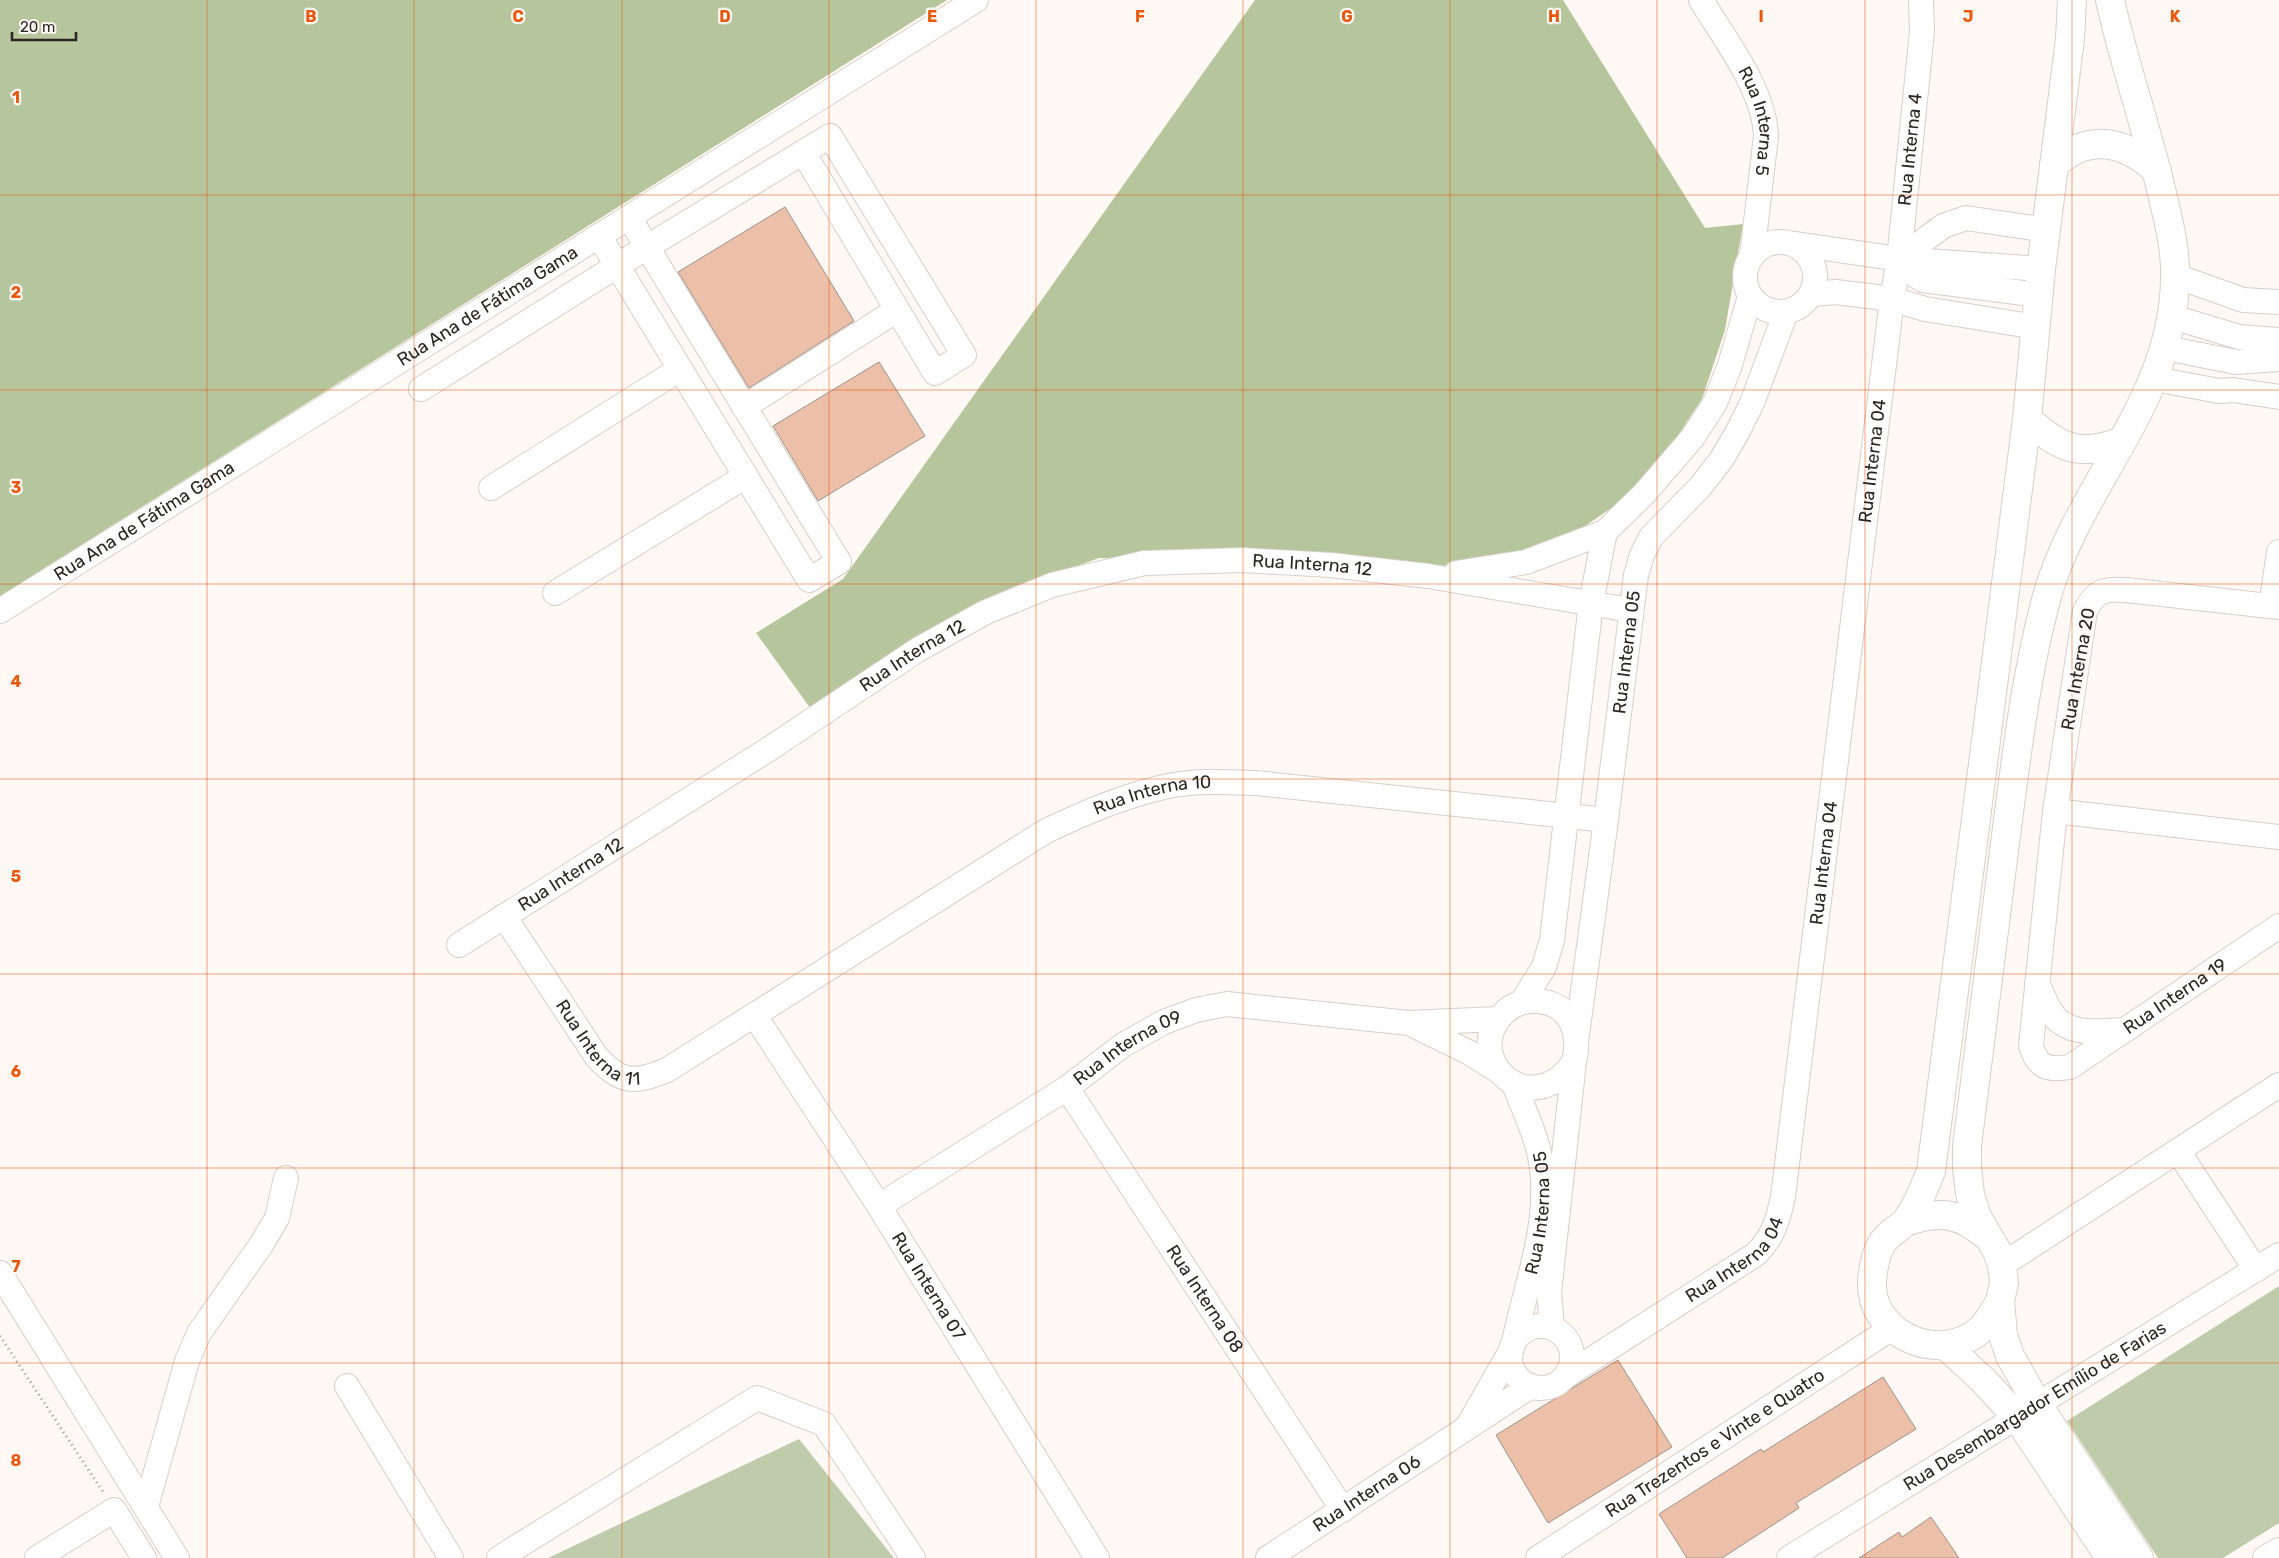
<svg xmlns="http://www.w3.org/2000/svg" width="2279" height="1558" viewBox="0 0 2279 1558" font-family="Rubik,sans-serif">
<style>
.green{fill:#bfccac}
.forest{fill:#b5c69c}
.building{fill:#ecc0a8;stroke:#9b928c}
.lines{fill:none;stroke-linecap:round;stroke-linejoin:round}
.minor-casing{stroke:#d8cec8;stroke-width:26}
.major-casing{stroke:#d8cec8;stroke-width:30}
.path{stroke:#9c9694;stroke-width:3;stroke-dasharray:1 4;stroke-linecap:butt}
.minor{stroke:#fff;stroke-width:24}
.major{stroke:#fff;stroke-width:28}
.grid{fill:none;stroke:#e8590c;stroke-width:1;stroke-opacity:0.55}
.labels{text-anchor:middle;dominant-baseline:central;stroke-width:4.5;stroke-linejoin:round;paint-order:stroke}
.street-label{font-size:18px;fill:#2a2624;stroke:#fff8f5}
.grid-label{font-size:16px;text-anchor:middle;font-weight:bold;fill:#e8590c;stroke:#fff8f5;stroke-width:4.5;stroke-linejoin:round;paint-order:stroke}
</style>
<rect width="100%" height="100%" fill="#fff8f5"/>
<path class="green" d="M2279,1286V1523L2223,1558H2158L2067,1421Z
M799,1439L894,1558H548Z"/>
<path class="forest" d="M0,0H947L0,596Z
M1255,0H1563L1705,228L1743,224L1725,330L1702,399L1665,455L1629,496L1585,526L1518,556L1461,567L1318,556L1099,558L1016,588L811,709L756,633L843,579Z"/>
<path class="building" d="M785,207L854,321L749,388L678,272Z
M879,362L925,436L818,501L773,426Z
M1618,1360L1672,1447L1548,1523L1496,1435Z
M1883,1377L1916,1429L1796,1503L1799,1508L1722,1558H1687L1659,1514L1761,1449L1763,1452Z
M1931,1517L1959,1558H1859L1899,1532L1902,1537Z"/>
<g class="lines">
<defs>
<g id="minor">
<path id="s1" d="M1701,0C1725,40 1764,89 1766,136L1752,256"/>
<path d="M599,236L809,580L839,562L647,247L830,136L964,355L935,373L803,152"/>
<circle cx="1780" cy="277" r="35"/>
<path d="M1796,244L1899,259L2041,269"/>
<path d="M1899,259L1943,226L1966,218L2047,230"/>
<path d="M1899,259L1915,275L1923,280L2039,295"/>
<path d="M2176,276L2243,300L2279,302"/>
<path d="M1812,294L1836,292L1892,299L1925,309L2036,327"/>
<path d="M2173,317L2239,337L2279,340"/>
<path d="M2166,348L2236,362L2279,359"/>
<path d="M2155,379L2219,391L2233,390L2279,397"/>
<path d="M421,389L647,247L629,217"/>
<path d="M744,407L897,310"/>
<path d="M491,488L680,369"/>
<path d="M1456,573L1526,562L1605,532"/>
<path d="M555,593L746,476"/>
<path d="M2271,606L2279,552"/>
<path id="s2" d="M2279,607L2126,590C2103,589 2096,590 2085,611L2055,811L2031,1046C2038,1069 2049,1070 2070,1067L2279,926"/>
<path id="s3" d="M0,611L976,0"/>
<path d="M2055,811L2279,837"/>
<path id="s4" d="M504,916L596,1056C620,1083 634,1084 667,1070L1046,831C1084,813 1123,796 1164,787C1194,780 1226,782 1256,783L1606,820"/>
<path id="s5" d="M459,945L769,749L919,649L986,612L1052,585L1144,563L1243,560L1331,565L1428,576L1630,610"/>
<path d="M2037,983C2042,992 2045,1003 2051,1012C2067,1037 2099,1031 2125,1030"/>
<path d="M1522,1002L1544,967L1552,940L1591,603L1605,532L1644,494L1693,437L1715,403L1730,365L1750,296"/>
<path id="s6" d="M755,1016L879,1206L1097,1558"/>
<path d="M1413,1025L1468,1052L1497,1070"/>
<path id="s7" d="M1577,1035L1606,820L1636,575L1642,555L1651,537L1700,487L1721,460L1737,433L1752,403L1786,312"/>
<path id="s8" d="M1067,1088L1343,1510"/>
<path d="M2178,1151L2256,1270"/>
<path id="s9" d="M879,1206L1067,1088L1123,1045L1164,1022L1196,1010L1227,1004L1409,1023L1498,1019"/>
<path d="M2002,1265L2279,1085"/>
<path d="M0,1273L177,1558"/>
<circle cx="1541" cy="1357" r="31"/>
<path d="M1552,1327L1549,1293L1552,1265L1574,1062C1581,1034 1571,1003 1537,1001C1526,1000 1513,1004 1505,1012C1458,1055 1529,1126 1574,1062"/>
<path id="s10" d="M1514,1342C1527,1279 1555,1213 1538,1148C1532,1126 1522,1105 1514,1084"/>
<path id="s11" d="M1567,1375L1756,1254C1773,1237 1778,1220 1783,1197L1892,299L1899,259L1922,31L1921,0"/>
<path d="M347,1386L451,1558"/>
<path d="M1469,1424L1512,1349"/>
<path d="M146,1507L187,1361L199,1333L261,1245L277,1218L286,1178"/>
<path d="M37,1558L114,1510L144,1558"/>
<path d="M499,1558L757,1398L824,1424L913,1558"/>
<path id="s12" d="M1268,1558L1531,1386"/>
<path id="s13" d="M1538,1558L1892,1328"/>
<path id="s14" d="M1789,1558L2279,1255"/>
<path d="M2265,1558L2279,1550"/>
</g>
<path id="major" d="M2110,0C2125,68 2149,134 2164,202C2170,227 2176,253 2175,278C2174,400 2079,484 2047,596C2025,677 2016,760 2005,843C1993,944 1980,1045 1967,1146V1168L1970,1194L1977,1217L1997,1251L2002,1265L2004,1283L2000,1301L2003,1335L2010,1356L2037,1404L2139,1558
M2054,164C2061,159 2069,153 2077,149C2108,136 2135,150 2157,171
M2027,419C2060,448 2079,458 2122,441
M1905,1222C1940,1210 1959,1212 1988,1237
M2000,1301C1993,1314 1985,1328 1972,1336C1932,1361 1870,1332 1872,1282C1873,1267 1876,1247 1888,1236C1893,1231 1901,1227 1905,1222C1917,1207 1924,1188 1931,1171L2027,419L2041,269L2070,39L2072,0
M1946,1346L1983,1380L2017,1417L2110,1558"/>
</defs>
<use href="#minor" class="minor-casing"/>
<use href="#major" class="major-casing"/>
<path class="path" d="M0,1336L103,1492"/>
<use href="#minor" class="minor"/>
<use href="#major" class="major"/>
</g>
<path class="grid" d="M207,0V1558M414,0V1558M622,0V1558M829,0V1558M1036,0V1558M1243,0V1558M1450,0V1558M1657,0V1558M1865,0V1558M2072,0V1558M0,195H2279M0,390H2279M0,584H2279M0,779H2279M0,974H2279M0,1168H2279M0,1363H2279"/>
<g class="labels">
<g class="street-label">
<text stroke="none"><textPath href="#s1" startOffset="136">Rua Interna 5</textPath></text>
<text stroke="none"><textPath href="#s11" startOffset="1344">Rua Interna 4</textPath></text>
<text stroke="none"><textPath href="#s3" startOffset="575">Rua Ana de Fátima Gama</textPath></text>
<text stroke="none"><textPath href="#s11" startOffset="1030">Rua Interna 04</textPath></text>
<text stroke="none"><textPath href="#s3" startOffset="170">Rua Ana de Fátima Gama</textPath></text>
<text stroke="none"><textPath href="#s5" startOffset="958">Rua Interna 12</textPath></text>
<text stroke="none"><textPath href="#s7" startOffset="386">Rua Interna 05</textPath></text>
<text stroke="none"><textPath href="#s5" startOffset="538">Rua Interna 12</textPath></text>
<text transform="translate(2078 669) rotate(-80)">Rua Interna 20</text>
<text stroke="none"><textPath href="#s4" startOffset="809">Rua Interna 10</textPath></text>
<text stroke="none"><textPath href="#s11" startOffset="625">Rua Interna 04</textPath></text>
<text stroke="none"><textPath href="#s5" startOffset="132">Rua Interna 12</textPath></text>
<text stroke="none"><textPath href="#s2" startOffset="820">Rua Interna 19</textPath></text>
<text stroke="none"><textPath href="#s4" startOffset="161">Rua Interna 11</textPath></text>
<text stroke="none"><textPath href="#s9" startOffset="295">Rua Interna 09</textPath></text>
<text stroke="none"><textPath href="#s10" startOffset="132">Rua Interna 05</textPath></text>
<text stroke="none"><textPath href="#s11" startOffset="205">Rua Interna 04</textPath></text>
<text stroke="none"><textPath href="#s6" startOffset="321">Rua Interna 07</textPath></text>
<text stroke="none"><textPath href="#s8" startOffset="252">Rua Interna 08</textPath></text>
<text stroke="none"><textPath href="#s14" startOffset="289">Rua Desembargador Emílio de Farias</textPath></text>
<text stroke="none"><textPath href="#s13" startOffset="211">Rua Trezentos e Vinte e Quatro</textPath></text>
<text stroke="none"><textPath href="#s12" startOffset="118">Rua Interna 06</textPath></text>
</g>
</g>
<g class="grid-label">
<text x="311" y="22">B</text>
<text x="518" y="22">C</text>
<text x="725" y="22">D</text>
<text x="932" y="22">E</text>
<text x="1140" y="22">F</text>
<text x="1347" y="22">G</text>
<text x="1554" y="22">H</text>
<text x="1761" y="22">I</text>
<text x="1968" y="22">J</text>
<text x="2175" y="22">K</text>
<text x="16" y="103">1</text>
<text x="16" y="298">2</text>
<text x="16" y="493">3</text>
<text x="16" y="687">4</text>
<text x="16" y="882">5</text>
<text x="16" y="1077">6</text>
<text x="16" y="1272">7</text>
<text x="16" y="1466">8</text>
</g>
<path d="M12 32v8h64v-8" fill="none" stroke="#2a2624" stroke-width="2.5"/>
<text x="20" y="32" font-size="15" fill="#2a2624" stroke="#fff8f5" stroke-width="4" paint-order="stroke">20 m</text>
</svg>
